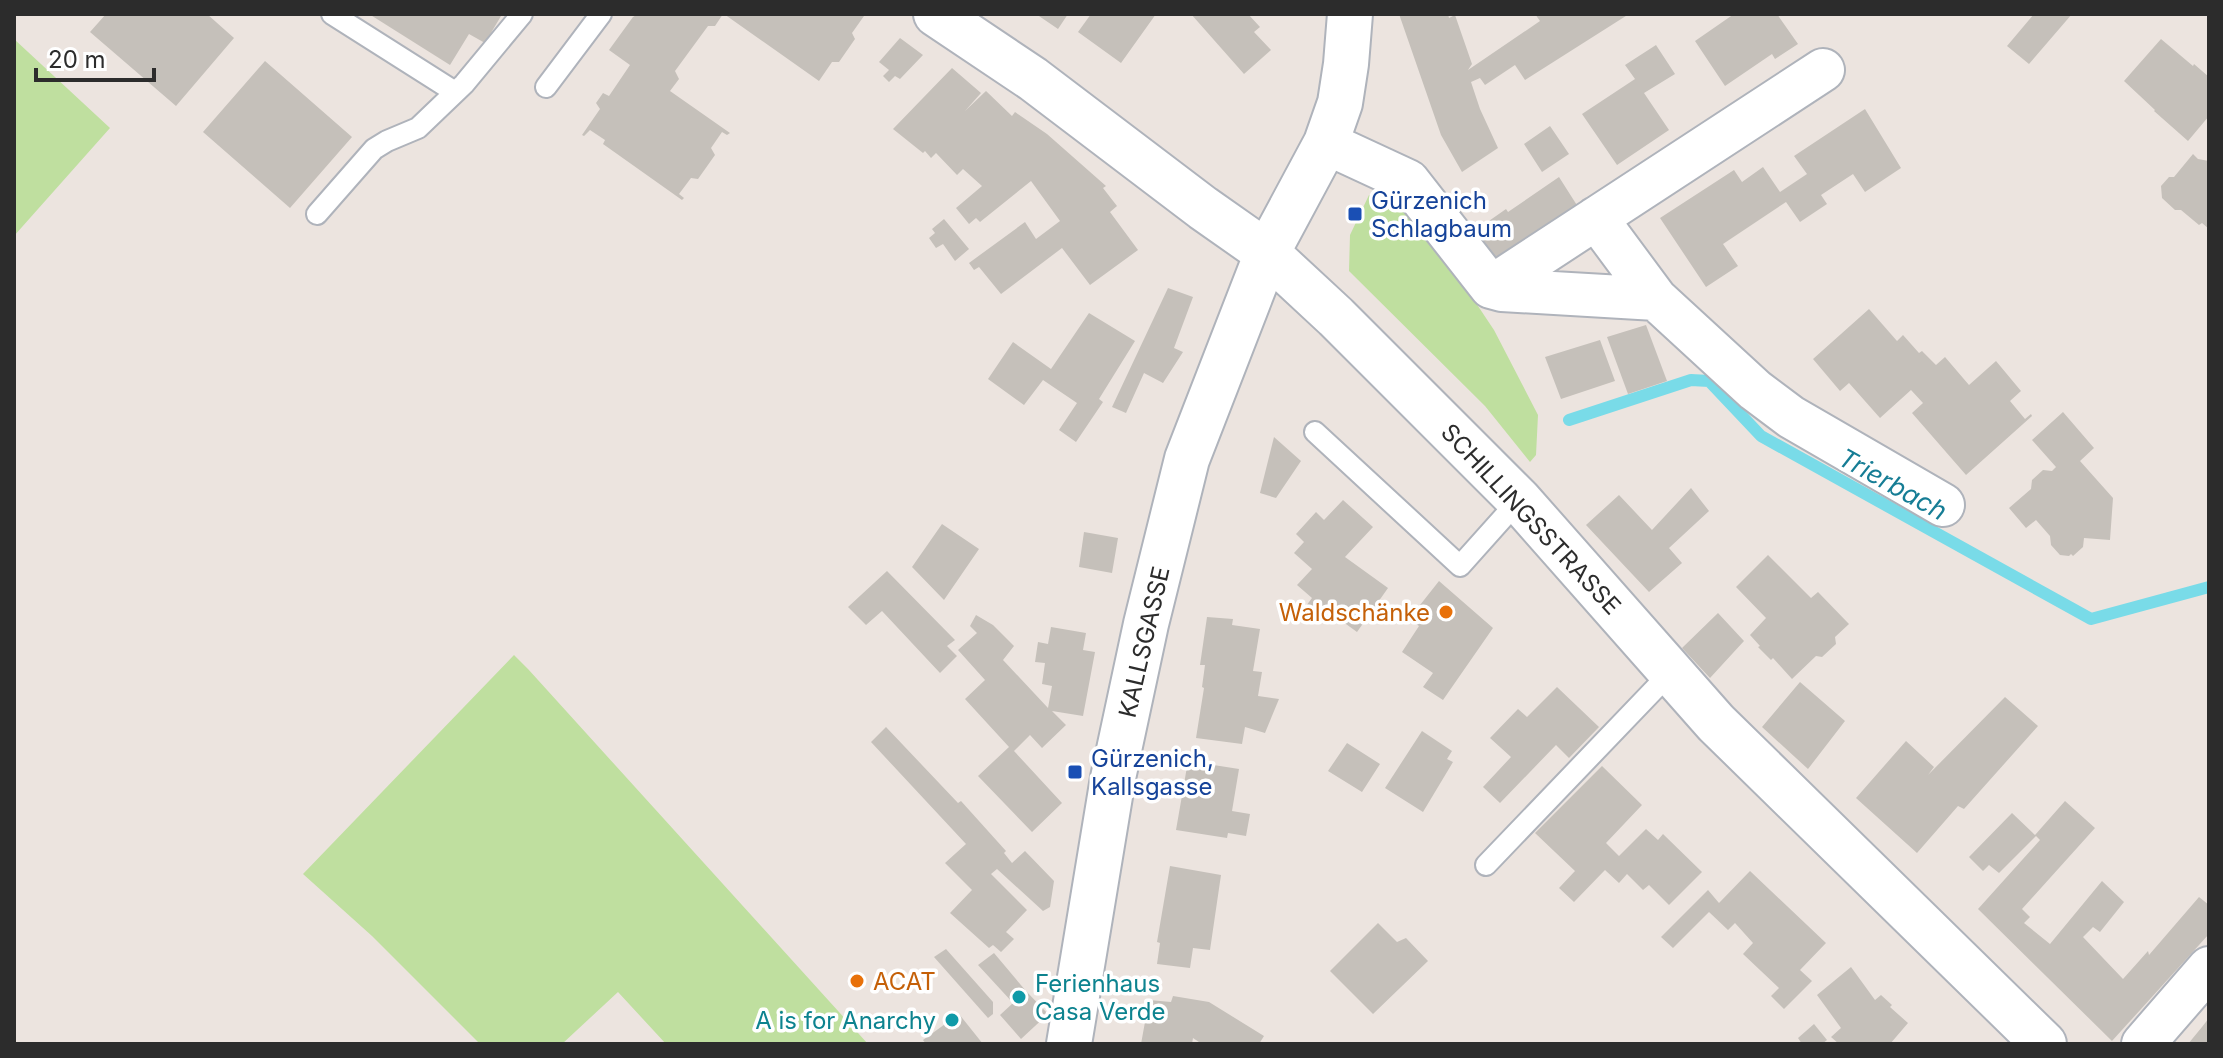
<svg xmlns="http://www.w3.org/2000/svg" width="2223" height="1058" viewBox="0 0 2223 1058" font-family="Inter,sans-serif">
<style>
.green{fill:#bfdf9f}
.lines{fill:none;stroke-linecap:round;stroke-linejoin:round}
.stream{stroke:#79dbe8;stroke-width:12}
.building{fill:#c5c0ba}
.lane-casing{stroke:#afb3bb;stroke-width:24}
.street-casing{stroke:#afb3bb;stroke-width:46}
.secondary-casing{stroke:#afb3bb;stroke-width:48}
.lane{stroke:#fff;stroke-width:20}
.street{stroke:#fff;stroke-width:42}
.secondary{stroke:#fff;stroke-width:44}
.transit-dot{fill:#1a4fb4;stroke:#fff;stroke-width:3}
.food-dot{fill:#e8710a;stroke:#fff;stroke-width:3}
.culture-dot{fill:#0f9aa8;stroke:#fff;stroke-width:3}
.labels{text-anchor:middle;dominant-baseline:central;stroke-width:7;stroke-linejoin:round;paint-order:stroke}
.transit-label{font-size:24px;fill:#164399;stroke:#fff;text-anchor:start}
.street-label{font-size:24px;fill:#2c2c2c;stroke:#fff}
.food-label{font-size:24px;fill:#c56008;stroke:#fff;text-anchor:end}
.culture-label{font-size:24px;fill:#0d838f;stroke:#fff;text-anchor:start}
.water-label{font-size:26px;font-style:italic;fill:#167d95;stroke:#fff}
</style>
<rect width="100%" height="100%" fill="#ece4df"/>
<path class="green" d="M14,39L110,128L14,236Z
M1369,195L1420,219L1494,330L1538,415L1536,455L1530,462L1485,406L1349,271L1350,235Z
M514,655L528,669L868,1044H666L618,992L562,1044H480L372,936L303,874Z"/>
<g class="lines">
<path class="stream" d="M1569,420L1691,380L1709,381L1761,436L2091,619L2209,587"/>
</g>
<path class="building" d="M106,14H207L234,38L176,106L90,32Z
M369,14H498L501,16L485,43L469,34L450,65Z
M638,14H723L715,26H708L675,71L679,79L670,91L730,133L727,135L722,132L711,148L715,155L698,179L691,178L679,194L684,198L682,200L603,144L605,140L590,130L584,136L582,135L600,109L596,103L603,93L609,96L630,65L609,50L633,17Z
M724,14H861L864,16L852,33L855,39L839,62H832L819,81Z
M1036,14H1068L1058,29Z
M1091,14H1156L1121,63L1078,32Z
M1191,14H1248L1260,27L1254,32L1271,50L1244,74Z
M1399,14H1448L1449,18L1455,15L1472,64L1468,70L1540,21L1535,14H1629L1525,80L1515,65L1485,85L1480,78L1471,82L1480,109L1498,148L1462,172L1441,135Z
M1734,14H1777L1798,44L1775,59L1772,54L1725,86L1695,41Z
M2034,14H2072L2029,64L2007,46Z
M900,38L923,55L900,79L895,76L889,82L883,76L889,70L879,62Z
M2161,39L2193,66L2194,64L2209,77V116L2188,141L2154,111L2155,110L2124,81Z
M1656,45L1675,74L1644,93L1669,130L1617,165L1582,114L1635,79L1625,65Z
M265,61L352,137L290,208L203,132Z
M952,68L981,93L965,111L986,91L1012,116L1015,112L1047,134L1106,186L1103,188L1117,206L1110,212L1138,250L1090,285L1062,248L1001,294L979,267L974,270L969,263L1025,222L1036,239L1060,221L1031,181L980,222L976,218L969,224L956,208L982,186L963,169L957,175L936,153L931,158L925,151L923,153L893,129Z
M1865,109L1901,168L1865,192L1853,174L1821,195L1827,204L1800,222L1786,202L1723,244L1738,266L1706,287L1660,218L1734,170L1742,182L1763,167L1780,192L1807,174L1794,156Z
M1550,126L1569,154L1542,172L1524,144Z
M2193,154L2198,159L2209,161V229L2202,223L2199,225L2181,210H2175L2162,198L2161,186L2169,177H2174Z
M1559,177L1580,210L1500,268L1476,230L1506,209L1508,212Z
M944,219L969,249L955,261L943,244L936,248L929,238L935,233L932,229Z
M1168,288L1193,297L1174,348L1183,352L1163,383L1144,373L1126,413L1112,407Z
M1869,309L1897,341L1903,335L1919,353L1922,351L1936,365L1945,357L1969,385L1996,361L2021,391L2010,401L2025,419L2031,414L2032,416L1966,475L1912,413L1923,403L1911,390L1880,418L1849,383L1840,391L1813,359Z
M1089,313L1135,341L1099,399L1103,402L1076,442L1059,430L1077,403L1043,380L1024,405L988,379L1013,342L1051,369Z
M1646,325L1667,381L1628,394L1607,337Z
M1600,340L1615,381L1561,399L1545,357Z
M2063,412L2094,448L2080,461L2113,498L2110,540L2084,538L2083,547L2073,556L2071,554L2069,556L2060,555L2051,545L2050,536L2036,520L2026,528L2009,508L2031,489L2032,480L2043,470L2052,471L2056,467L2032,440Z
M1274,437L1301,461L1276,498L1260,493Z
M1691,488L1709,511L1669,548L1682,563L1649,592L1586,525L1619,495L1652,530Z
M1343,500L1373,527L1345,557L1388,588L1357,632L1317,603L1309,618L1300,614L1312,598L1297,585L1312,569L1294,553L1304,542L1296,534L1316,512L1324,520Z
M942,524L979,549L944,600L912,567Z
M1084,532L1118,538L1112,573L1079,567Z
M1768,555L1811,598L1818,592L1849,624L1835,637L1836,644L1822,657L1816,656L1792,679L1773,658L1771,660L1758,647L1760,646L1750,635L1766,618L1736,587Z
M887,571L955,640L947,646L957,656L940,673L882,611L866,625L848,607Z
M1439,581L1493,628L1443,700L1423,687L1433,673L1402,652L1419,626L1409,619Z
M1718,613L1744,641L1710,678L1682,648Z
M976,615L993,625L1014,646L1003,660L1048,708L1052,686L1042,684L1045,663L1035,662L1038,642L1048,644L1051,627L1086,633L1083,650L1095,652L1083,716L1052,711L1066,725L1042,748L1030,735L1014,751L1062,803L1032,832L978,776L1009,747L965,699L985,680L958,650L977,633L970,626Z
M1207,617L1233,619L1232,625L1260,629L1253,671L1262,672L1258,696L1279,699L1265,733L1245,727L1242,744L1196,738L1204,688L1202,687L1205,665H1200Z
M1800,682L1845,721L1808,769L1762,727Z
M1557,687L1599,727L1569,758L1556,745L1500,803L1483,787L1511,757L1490,738L1518,709L1527,717Z
M2005,697L2038,726L1964,809L1958,806L1917,853L1856,798L1906,741L1934,767L1928,775Z
M886,727L958,803L961,801L1006,851L1004,853L1012,863L1025,851L1054,881L1050,907L1043,911L997,869L991,874L1027,910L1006,932L1014,939L1001,952L993,945L989,948L950,913L972,890L945,863L966,844L871,742Z
M1422,731L1452,751L1447,759L1453,762L1423,812L1385,788Z
M1347,743L1380,764L1362,792L1328,771Z
M1188,761L1239,769L1232,811L1250,814L1246,836L1228,833L1227,838L1176,830Z
M1602,766L1642,805L1606,843L1619,856L1646,829L1658,840L1663,834L1702,872L1669,905L1649,885L1643,890L1627,874L1619,883L1605,870L1574,902L1559,888L1575,871L1535,833Z
M2065,801L2095,828L2022,909L2030,917L2024,923L2050,944L2102,881L2124,902L2100,932L2093,927L2083,937L2123,979L2148,951L2149,955L2199,897L2209,905V934L2112,1041L1978,909L2040,840L2036,836L1999,873L1989,865L1983,871L1969,857L2012,813L2035,835Z
M1170,866L1221,875L1210,950L1193,948L1190,968L1157,964L1160,943L1157,942Z
M1750,871L1826,943L1800,970L1812,981L1784,1009L1771,996L1779,988L1743,954L1753,943L1735,923L1728,930L1709,912L1673,948L1661,937L1708,890L1719,903Z
M1378,923L1397,942L1406,938L1428,961L1373,1014L1330,971Z
M946,949L993,1002V1014L988,1018L934,957Z
M994,953L1026,991L1048,1014L1021,1039L1000,1015L1013,1003L978,965Z
M1851,967L1875,1000L1881,995L1892,1005L1890,1007L1908,1023L1890,1044H1839L1831,1037L1841,1028L1817,995Z
M1173,996L1209,1002L1264,1036L1259,1044H1202L1193,1038L1192,1044H1141L1149,1000L1171,1002Z
M959,1014L983,1044H926L923,1040Z
M2209,1018V1044H2188L2202,1027Z
M1814,1024L1827,1040L1822,1044H1802L1798,1038Z"/>
<g class="lines">
<defs>
<path id="lane" d="M332,14L455,92
M546,87L601,14
M317,214L374,149L387,141L418,128L464,84L522,14
M1315,432L1460,566L1519,500
M1486,865L1671,672"/>
<path id="street" d="M1326,143L1408,181L1491,287L1823,70
M1491,287L1502,290L1656,299L1596,218
M1656,299L1755,390L1791,417L1943,505
M2143,1044L2209,968"/>
<path id="secondary" d="M936,14L1033,79L1203,208L1267,253L1336,317L1519,500L1716,723L2044,1044
M1069,1044L1113,778L1146,624L1187,459L1267,253L1326,143L1340,103L1346,64L1350,14"/>
</defs>
<use href="#lane" class="lane-casing"/>
<use href="#street" class="street-casing"/>
<use href="#secondary" class="secondary-casing"/>
<use href="#lane" class="lane"/>
<use href="#street" class="street"/>
<use href="#secondary" class="secondary"/>
</g>
<g class="transit-dot">
<rect x="1347" y="206" width="16" height="16" rx="4"/>
<rect x="1067" y="764" width="16" height="16" rx="4"/>
</g>
<g class="food-dot">
<circle cx="1446" cy="612" r="8"/>
<circle cx="857" cy="981" r="8"/>
</g>
<g class="culture-dot">
<circle cx="1019" cy="997" r="8"/>
<circle cx="952" cy="1020" r="8"/>
</g>
<g class="labels">
<g class="transit-label">
<text x="1371" y="200">Gürzenich<tspan x="1371" dy="28">Schlagbaum</tspan></text>
<text x="1091" y="758">Gürzenich,<tspan x="1091" dy="28">Kallsgasse</tspan></text>
</g>
<g class="street-label">
<text transform="translate(1531 519) rotate(47)">SCHILLINGSSTRASSE</text>
<text transform="translate(1144 642) rotate(-77)">KALLSGASSE</text>
</g>
<g class="food-label">
<text x="1430" y="612">Waldschänke</text>
<text x="873" y="981" text-anchor="start">ACAT</text>
</g>
<g class="culture-label">
<text x="1035" y="983">Ferienhaus<tspan x="1035" dy="28">Casa Verde</tspan></text>
<text x="936" y="1020" text-anchor="end">A is for Anarchy</text>
</g>
<g class="water-label">
<text transform="translate(1893 484) rotate(29)">Trierbach</text>
</g>
</g>
<rect width="2223" height="1058" fill="none" stroke="#2c2c2c" stroke-width="32"/>
<path d="M36 68v12h118v-12" fill="none" stroke="#2c2c2c" stroke-width="4"/>
<text x="48" y="68" font-size="24" fill="#2c2c2c" stroke="#ffffff" stroke-width="6" paint-order="stroke">20 m</text>
</svg>
